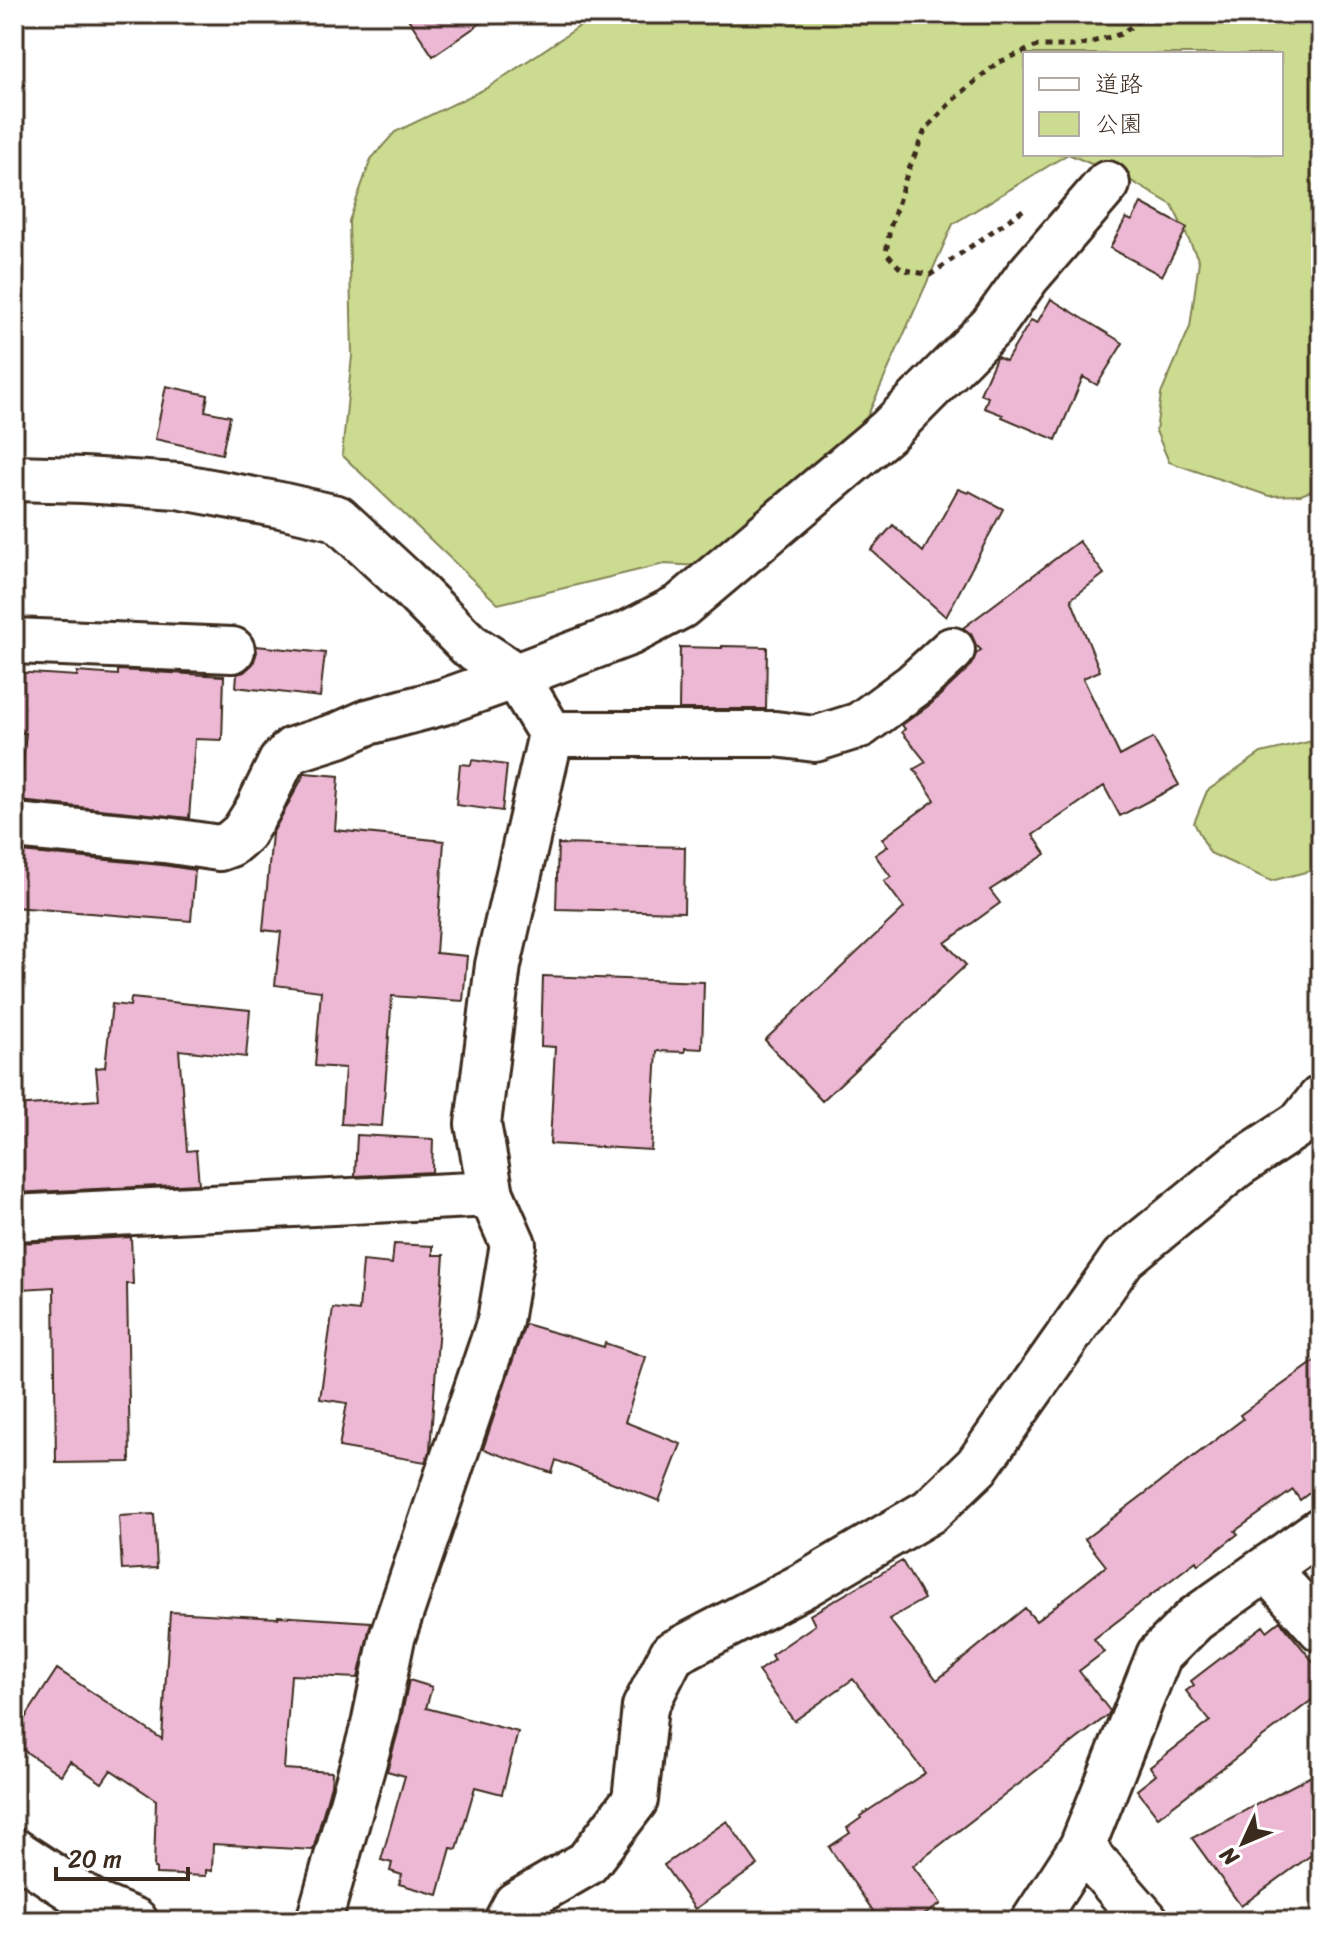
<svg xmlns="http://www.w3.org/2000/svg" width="1335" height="1935" viewBox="0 0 1335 1935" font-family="Sriracha,'Klee One',sans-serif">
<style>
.green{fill:#cbdb8f;stroke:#838256;stroke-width:2}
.building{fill:#edb8d4;stroke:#3b2a1e;stroke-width:2}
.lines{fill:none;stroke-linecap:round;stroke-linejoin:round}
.minor-casing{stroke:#3b2a1e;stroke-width:50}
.major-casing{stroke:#3b2a1e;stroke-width:50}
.path{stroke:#3b2a1e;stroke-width:5;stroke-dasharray:6 6;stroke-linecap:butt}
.minor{stroke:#fff;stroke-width:44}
.major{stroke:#fff;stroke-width:44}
</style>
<rect width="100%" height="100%" fill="#fff"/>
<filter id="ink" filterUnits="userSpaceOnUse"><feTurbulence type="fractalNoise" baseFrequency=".0125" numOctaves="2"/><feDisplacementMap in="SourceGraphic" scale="16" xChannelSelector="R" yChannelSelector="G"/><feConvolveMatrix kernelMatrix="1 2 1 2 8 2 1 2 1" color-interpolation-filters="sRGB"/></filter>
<g filter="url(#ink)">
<path class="green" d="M598,14H1321V487L1301,495L1269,496L1169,462L1156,431L1161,394L1190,327L1199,261L1172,205L1131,181L1068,154H1281V54H1025V154H1068L953,224L867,417L794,533L737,568L664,564L498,604L342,455L352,356L349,221L371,159L395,132L487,88Z
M1321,739V868L1271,881L1210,853L1194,823L1207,791L1261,753Z"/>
<path class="building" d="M405,14H494L433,56Z
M1141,203L1187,228L1162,276L1110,248L1126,218L1132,221Z
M1051,299L1123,343L1097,385L1083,377L1056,440L1002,417L1003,415L984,408L988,397L980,394L996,358L997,357L1006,361L1031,320L1037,323Z
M166,386L208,395L205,411L230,416L222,454L155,439Z
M958,489L968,493L969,491L1003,509L946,617L871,550L893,525L923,552Z
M1079,541L1104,574L1071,599L1100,671L1083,678L1120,756L1153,738L1179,785L1120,816L1104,786L1033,835L1046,854L990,890L1000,903L945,943L966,965L822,1101L765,1040L904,908L884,881L891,877L875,855L888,846L882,839L935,800L914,769L926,762L902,732L905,729L902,725L931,704L969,668L976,654L981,650L976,645L971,634L963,628Z
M256,646L325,653L320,697L236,687L237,674L244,672L253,664L257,652Z
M722,646L767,647L766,709H679L680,647L722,648Z
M118,670L224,676L222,740L195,739L189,818L19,801L26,733L14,732V672L77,676V672L118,675Z
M472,760L507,765L502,811L456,805L460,764L471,765Z
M305,773L339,776L335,830L444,841L436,953L467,956L463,1001L392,996L382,1126L341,1124L345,1068L315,1066L321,991L275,985L281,932L263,930L272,834Z
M558,844L685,847L684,912L556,909Z
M20,852L162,865L195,870L191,921L14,907Z
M543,976L704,982L702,1049L685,1048V1052L657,1051L651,1150L550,1144L555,1047L541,1046Z
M131,998L250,1010L246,1057L179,1050L187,1151L196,1150L199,1184L14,1193V1106L99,1100L96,1068L105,1067L112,1004L130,1006Z
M357,1135L433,1139L432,1172L355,1176Z
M131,1237L133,1284H127L130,1462L56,1463L54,1287L22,1289L19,1243Z
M394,1244L433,1246V1255H444L430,1450L425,1462L339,1447L347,1403L320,1399L333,1308L359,1311L363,1261L392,1264Z
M525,1324L604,1347L605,1343L646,1357L625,1422L681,1444L659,1501L556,1460L552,1473L483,1449Z
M1321,1357V1484L1300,1500L1293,1490L1235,1531L1238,1534L1198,1565L1196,1561L1094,1639L1104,1652L1079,1671L1110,1711L1108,1715L913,1866L941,1904L915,1921H880L829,1847L850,1833L847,1828L861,1818L860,1816L925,1773L853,1679L794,1721L758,1671L774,1660L771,1655L815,1625L810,1615L902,1561L924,1599L889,1619L937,1680L1025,1608L1036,1621L1106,1566L1085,1539L1243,1419L1240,1415Z
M154,1514L157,1568L122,1570L119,1516Z
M170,1612L278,1618V1616L371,1622L358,1678L291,1675L284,1769L332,1772L331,1785L313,1850L213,1844L212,1871L206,1870V1876L156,1874V1868H154L156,1800L111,1770L102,1783L70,1761L61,1775L14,1744V1735L57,1669L162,1739Z
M1280,1621L1321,1671V1693L1158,1817L1137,1790L1156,1775L1150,1767L1210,1721L1186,1691L1194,1685L1191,1681L1263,1626L1267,1631Z
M409,1680L432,1687L426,1708L518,1732L502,1794L475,1787L457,1849L451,1848L438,1895L399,1884L402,1875L390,1871L392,1863L381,1860L405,1776L387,1771L398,1732Z
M1321,1771V1848L1241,1906L1192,1838Z
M727,1821L758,1865L695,1909L664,1865Z"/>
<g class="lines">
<defs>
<path id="minor" d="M14,478L83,480L178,486L280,505L337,518L404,580L469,645L516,676L551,734L498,965L478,1124L491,1194L513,1244L500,1321L392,1638L374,1725L319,1921
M14,641L232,650
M551,734H775L815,739L860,725L914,685L952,650
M14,826L165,840L219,848L230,844L243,833L258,809L281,762L292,750L339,735L368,722L443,702L516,676L629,633L681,606L889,430L992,326L1027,277L1107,184
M14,1218L491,1194
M1267,1569L1321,1629
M1082,1847L1146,1921
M507,1921L516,1904L587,1863L635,1800L645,1707L672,1654L806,1584L930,1511L977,1466L1123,1258L1237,1165L1302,1122L1321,1098
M1034,1921L1082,1847L1159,1655L1195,1619L1321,1530"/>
<path id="major" d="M14,1851L98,1906L135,1921"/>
</defs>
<use href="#minor" class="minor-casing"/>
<use href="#major" class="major-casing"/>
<path class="path" d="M1023,210L930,275L901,269L886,253L890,228L907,174L925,130L953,100L997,63L1037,46H1077L1121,34L1147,14"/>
<use href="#minor" class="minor"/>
<use href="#major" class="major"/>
</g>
</g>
<rect width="1335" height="1935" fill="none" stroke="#fff" stroke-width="48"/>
<rect x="24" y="24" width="1287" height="1887" fill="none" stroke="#3b2a1e" stroke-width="3" filter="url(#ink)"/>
<rect x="1023" y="52" width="260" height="104" fill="#ffffff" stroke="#b1aaa5" stroke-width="2"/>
<rect x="1039" y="78" width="40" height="12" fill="#ffffff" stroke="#b1aaa5" stroke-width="2"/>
<text x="1095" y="92" font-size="24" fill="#3b2a1e">道路</text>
<rect x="1039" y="112" width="40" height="24" fill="#cbdb8f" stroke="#b1aaa5" stroke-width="2"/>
<text x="1095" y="132" font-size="24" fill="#3b2a1e">公園</text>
<g transform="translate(1243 1843) rotate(226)" stroke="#ffffff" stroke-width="6" paint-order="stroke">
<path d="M0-6L14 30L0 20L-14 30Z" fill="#3b2a1e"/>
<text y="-12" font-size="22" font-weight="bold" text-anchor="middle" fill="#3b2a1e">N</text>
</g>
<path d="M56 1867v12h132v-12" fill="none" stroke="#3b2a1e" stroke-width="4"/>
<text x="68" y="1867" font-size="24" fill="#3b2a1e" stroke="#ffffff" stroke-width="6" paint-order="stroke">20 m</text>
</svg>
